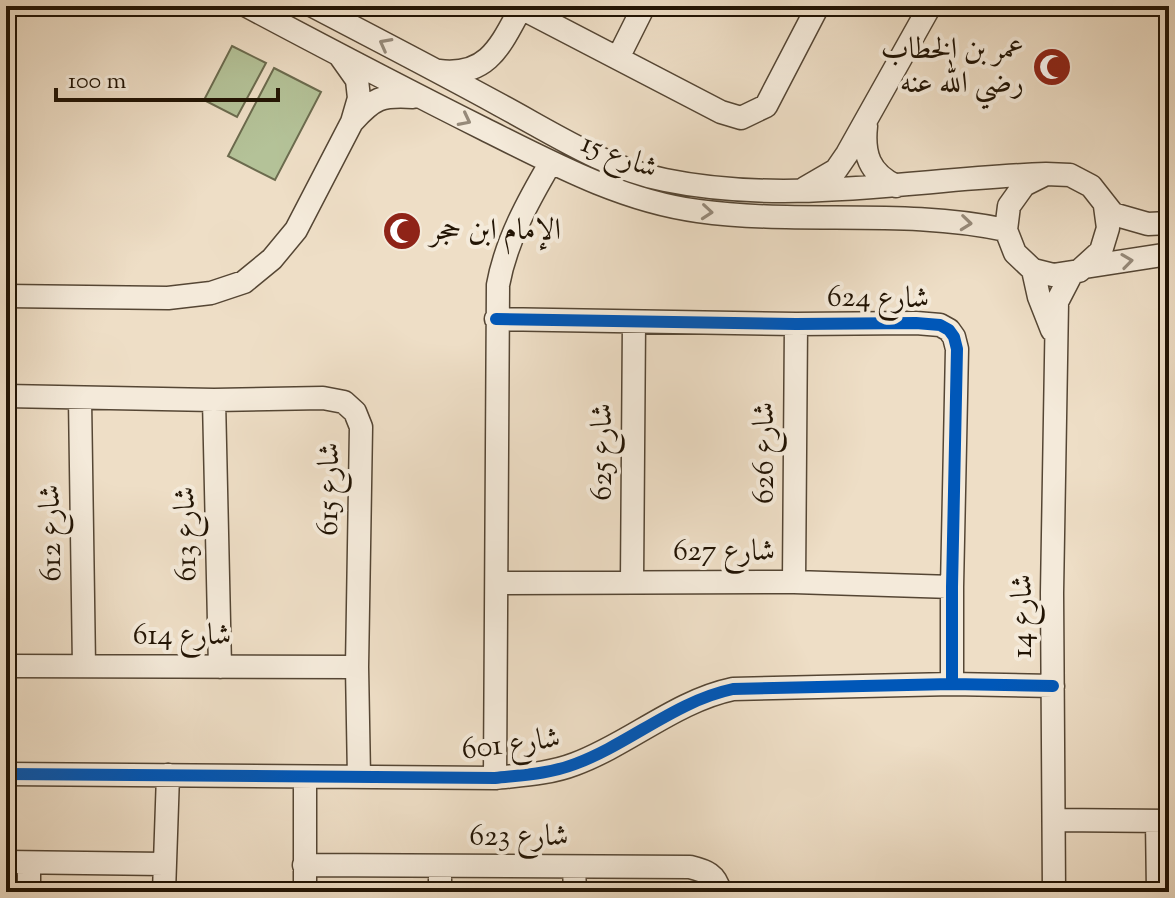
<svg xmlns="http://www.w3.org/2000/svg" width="1175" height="898" viewBox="0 0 1175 898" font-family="'Sorts Mill Goudy',Amiri,serif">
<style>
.green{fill:#b4c298;stroke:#6b6b4e;stroke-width:2}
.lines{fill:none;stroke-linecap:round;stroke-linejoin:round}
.minor-casing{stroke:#554634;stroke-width:25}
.minor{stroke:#f4eada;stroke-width:22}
.cycleway-casing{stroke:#f4eada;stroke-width:17}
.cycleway{stroke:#0057b8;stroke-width:12}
.oneway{stroke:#968a7a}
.labels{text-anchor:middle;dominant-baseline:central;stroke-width:8;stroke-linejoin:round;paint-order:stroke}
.poi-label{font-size:30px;fill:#221404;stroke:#f4eada;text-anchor:end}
.street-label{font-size:30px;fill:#221404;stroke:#f4eada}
</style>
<rect width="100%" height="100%" fill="#eedec6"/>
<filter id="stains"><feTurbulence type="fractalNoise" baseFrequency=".0025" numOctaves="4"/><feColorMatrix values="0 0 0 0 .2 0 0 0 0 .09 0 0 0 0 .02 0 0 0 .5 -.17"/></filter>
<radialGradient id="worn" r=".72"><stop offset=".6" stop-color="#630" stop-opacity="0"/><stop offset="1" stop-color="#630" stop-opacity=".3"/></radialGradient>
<path class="green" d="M232,46L266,63L237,117L204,100Z
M274,68L321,92L275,180L228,156Z"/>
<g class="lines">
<defs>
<path id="minor" d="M247,6C326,48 404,89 484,129C552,163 622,201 698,211C800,225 905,208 1006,230
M313,6C376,39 438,71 500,105C554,134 605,168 665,180C791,206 920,178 1046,174
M521,8L721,112L741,118L766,106L818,6
M618,58L644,6
M439,71C489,77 501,44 522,6
M353,121C374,98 381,95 413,97
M866,126C863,154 869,173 896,186
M805,188L836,170L847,154L930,6
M1105,206L1108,228L1101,251L1079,271L1053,275L1033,270L1015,253L1006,230L1009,206L1024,185L1046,174L1070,175L1091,186L1113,214L1148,224L1169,223
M1085,267L1169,254
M1033,270L1039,297L1052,330
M6,296L168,298L211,293L244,282L272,259L296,230L352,122L359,98L357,80L340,56
M496,319L796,324L916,323L940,325L949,330L954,337L957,349L952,587V684
M6,396L214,400L323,398L344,402L355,412L361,427L357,667L359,777
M80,399L84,666
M214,400L220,667
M632,582L634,322
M794,582L796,324
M497,583L794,582L952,587
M6,666L357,667
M6,774L495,778C522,775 549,774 575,764C629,744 676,701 733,689L952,684L1053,686
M495,778L498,285C506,241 528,201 551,162
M1054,820L1169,821
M1157,821L1158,892
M6,862L164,864
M304,865L690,867C706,871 716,874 720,892
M440,867V892
M574,867L575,892
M29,892V863
M164,892L168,775
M305,892V777
M1054,892L1052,593L1057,302L1072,273"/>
</defs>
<use href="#minor" class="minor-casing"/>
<use href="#minor" class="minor"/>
<defs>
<path id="cycleway" d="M496,319L796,324L916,323L940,325L949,330L954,337L957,349L952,587V684
M6,774L495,778C522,775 549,774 575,764C629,744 676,701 733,689L952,684L1053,686"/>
</defs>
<use href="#cycleway" class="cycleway-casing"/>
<use href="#cycleway" class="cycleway"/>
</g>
<defs><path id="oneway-chevron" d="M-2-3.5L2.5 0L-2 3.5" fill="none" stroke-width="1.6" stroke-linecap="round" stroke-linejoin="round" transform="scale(2)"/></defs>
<g class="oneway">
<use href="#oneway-chevron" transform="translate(385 44) rotate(-152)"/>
<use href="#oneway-chevron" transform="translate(465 120) rotate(27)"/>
<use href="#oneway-chevron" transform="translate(707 212) rotate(5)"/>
<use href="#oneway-chevron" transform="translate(966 223) rotate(6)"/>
<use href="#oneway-chevron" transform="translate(1127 261) rotate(-8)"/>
</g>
<defs>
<symbol id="mosque-disc" viewBox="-11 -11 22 22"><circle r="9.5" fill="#8f2418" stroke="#f4eada"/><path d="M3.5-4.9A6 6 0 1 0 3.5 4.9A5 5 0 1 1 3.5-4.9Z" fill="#fff"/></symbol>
</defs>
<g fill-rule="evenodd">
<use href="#mosque-disc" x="1030" y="45" width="44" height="44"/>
<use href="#mosque-disc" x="380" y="209" width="44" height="44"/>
</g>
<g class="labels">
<g class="poi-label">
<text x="1024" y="50">عمر بن الخطاب<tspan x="1024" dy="34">رضي الله عنه</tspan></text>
<text x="430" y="231" text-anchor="start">الإمام ابن حجر</text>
</g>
<g class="street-label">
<text transform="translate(619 157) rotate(21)">شارع 15</text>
<text transform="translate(878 299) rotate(1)">شارع 624</text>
<text transform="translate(603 452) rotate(-90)">شارع 625</text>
<text transform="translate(765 453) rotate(-90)">شارع 626</text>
<text transform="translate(330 489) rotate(-89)">شارع 615</text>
<text transform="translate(52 533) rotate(-91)">شارع 612</text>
<text transform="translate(187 534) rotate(-91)">شارع 613</text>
<text x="724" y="552">شارع 627</text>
<text transform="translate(1023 616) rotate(-90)">شارع 14</text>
<text x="182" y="636">شارع 614</text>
<text transform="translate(511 745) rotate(-7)">شارع 601</text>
<text x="519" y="837">شارع 623</text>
</g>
</g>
<rect width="1175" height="898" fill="none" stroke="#eedec6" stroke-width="32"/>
<rect x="8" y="8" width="1159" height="882" fill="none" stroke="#221404" stroke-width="4"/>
<rect x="16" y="16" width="1143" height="866" fill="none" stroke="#221404" stroke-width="2"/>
<path d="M56 88v12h222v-12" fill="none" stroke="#221404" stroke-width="4"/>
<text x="68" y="88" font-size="24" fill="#221404" stroke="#f4eada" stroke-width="6" paint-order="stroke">100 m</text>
<rect width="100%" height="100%" filter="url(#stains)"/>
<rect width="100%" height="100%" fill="url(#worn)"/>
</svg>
